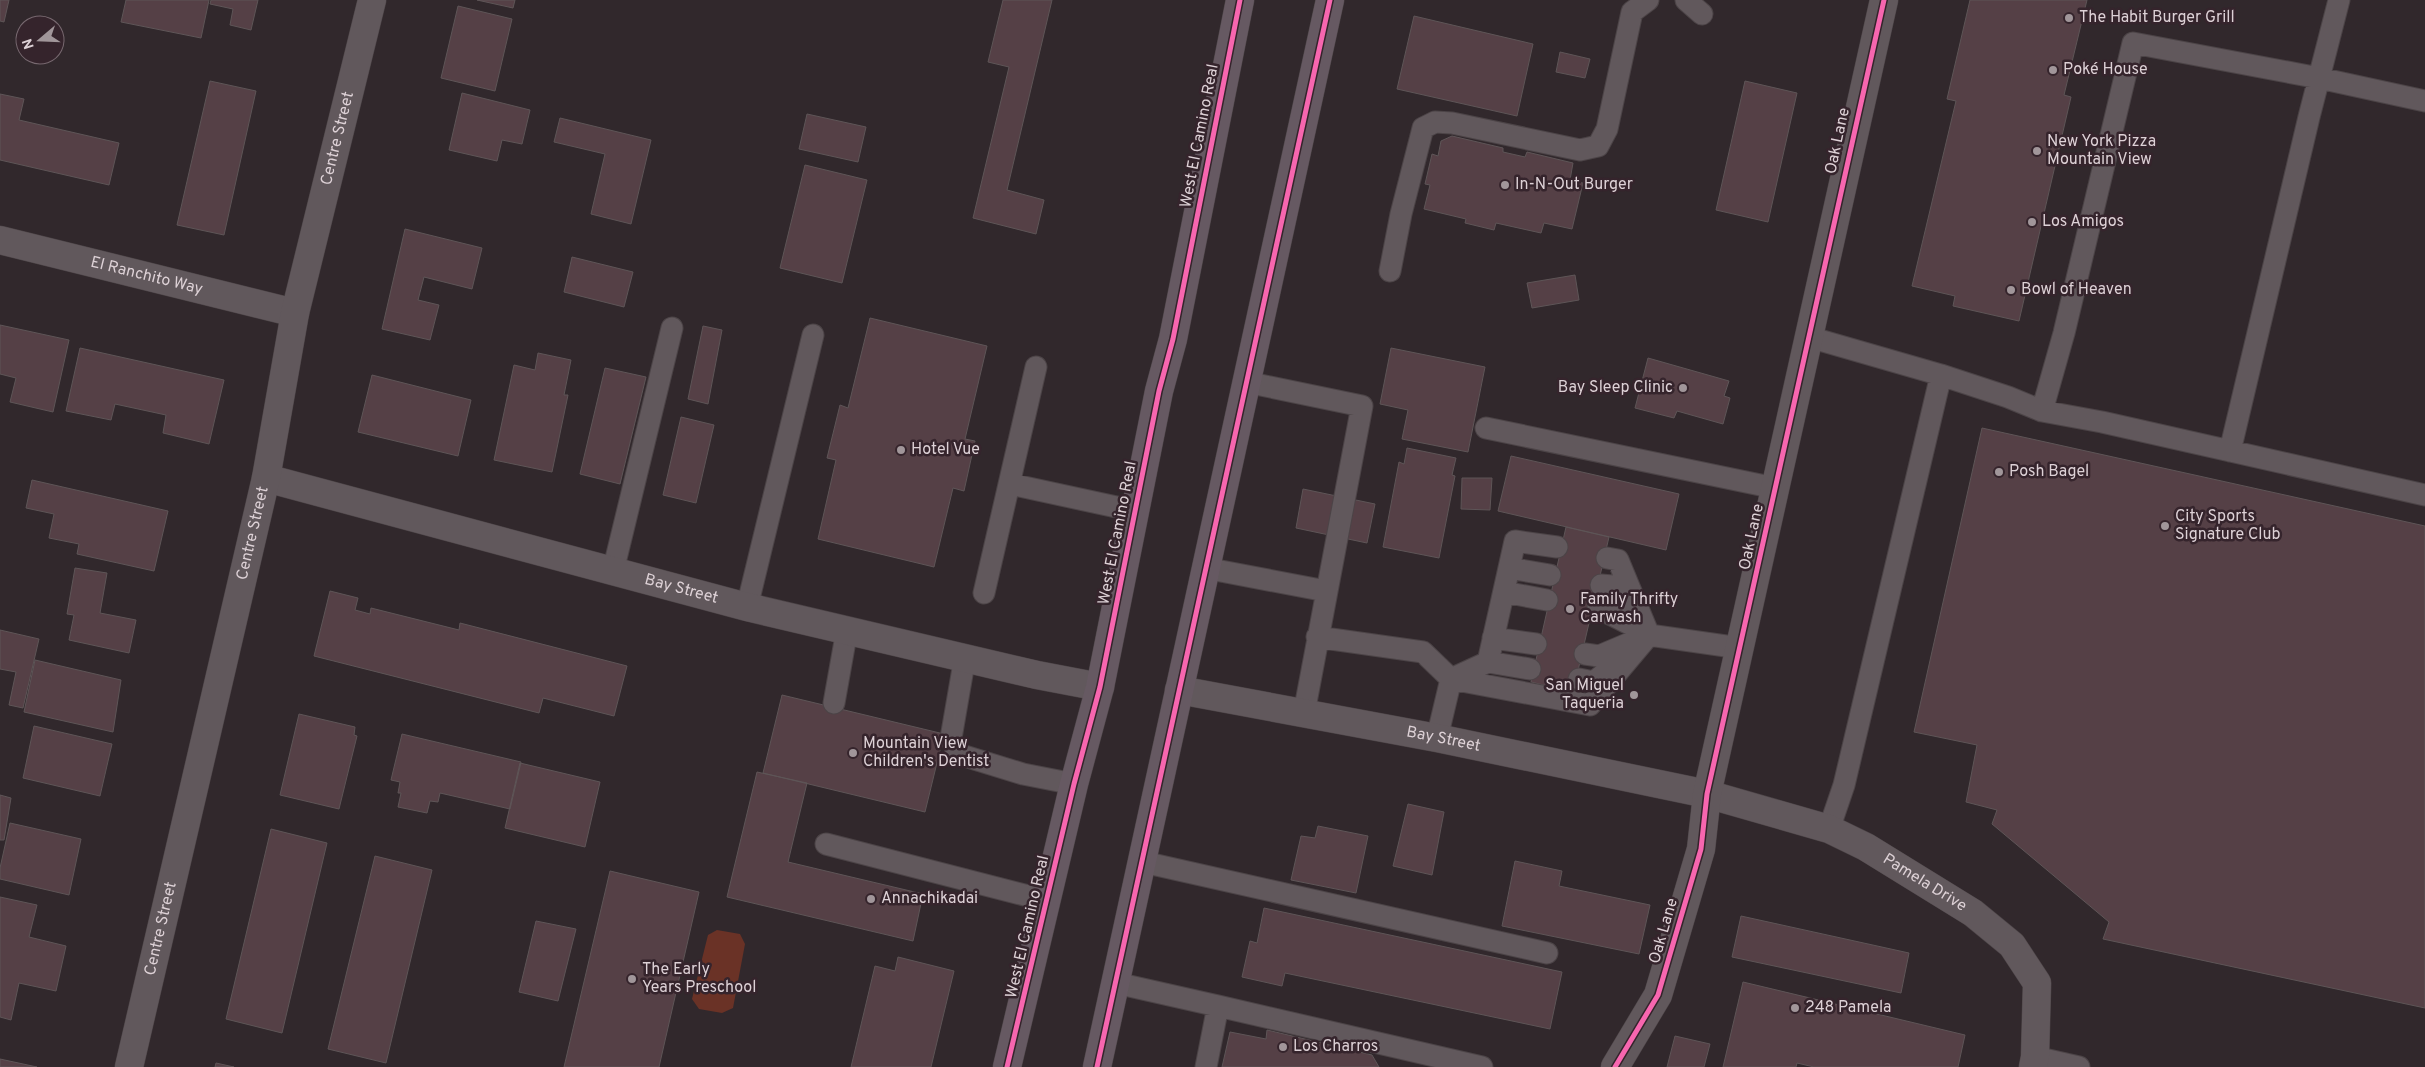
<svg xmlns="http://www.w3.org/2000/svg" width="2425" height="1067" viewBox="0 0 2425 1067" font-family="Overpass,sans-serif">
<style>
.green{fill:#6a3226}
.building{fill:#554046;stroke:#5e5557}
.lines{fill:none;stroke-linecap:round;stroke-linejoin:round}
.service-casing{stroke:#4c4447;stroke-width:23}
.minor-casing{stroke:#4c4447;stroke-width:29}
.primary-casing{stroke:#4c4447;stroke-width:29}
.service{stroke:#61585c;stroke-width:21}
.minor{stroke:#61585c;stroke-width:28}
.primary{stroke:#665962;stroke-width:28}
.cycleway-casing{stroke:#35242c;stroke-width:8}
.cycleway{stroke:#f766af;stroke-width:5}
.poi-dot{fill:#a1969a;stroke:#35242c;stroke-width:2}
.labels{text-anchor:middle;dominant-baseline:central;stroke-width:5;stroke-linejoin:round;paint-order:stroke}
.poi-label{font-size:16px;fill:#ddd1d6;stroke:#35242c;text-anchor:start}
.street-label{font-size:16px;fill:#ddd1d6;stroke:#35242c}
</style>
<rect width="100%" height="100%" fill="#31282c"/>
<path class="green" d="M717,930L740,934L745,944L733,1008L722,1013L699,1009L692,999L708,935Z"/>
<path class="building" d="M0,0H9L4,22L0,21Z
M126,0H209L201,38L121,22Z
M211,0H258L251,30L230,25L233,9L210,4Z
M477,0H515L513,8Z
M1003,0H1052L1007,190L1044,200L1036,234L973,218L1009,67L988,62Z
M1970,0H2087L2064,95L2071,97L2019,321L1953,306L1955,296L1912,286L1956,101L1947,99Z
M458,6L512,19L495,91L441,78Z
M1414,16L1533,44L1517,116L1397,89Z
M1560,52L1590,59L1585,78L1556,72Z
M210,81L256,91L224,235L177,225Z
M1745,81L1797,93L1768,222L1716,210Z
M462,93L530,110L522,144L502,140L497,161L449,150Z
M0,94L24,99L19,120L119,143L109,185L0,160Z
M807,114L866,127L858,162L799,149Z
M560,118L651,140L631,224L591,214L605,154L554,142Z
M1452,136L1503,148V152L1525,157L1527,152L1573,163L1570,180L1583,183L1572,229L1544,223L1541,233L1496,223L1494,230L1465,223L1466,219L1424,209L1430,185L1425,184L1432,154L1438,156L1441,141Z
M805,165L867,180L842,283L780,268Z
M405,229L482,248L472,289L424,277L418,300L439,305L430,340L382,329Z
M572,257L633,272L624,307L564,292Z
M1575,275L1579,300L1532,308L1527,283Z
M870,318L987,346L965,439L975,441L964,491L953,488L934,567L818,539L836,460L827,458L840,405L848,408Z
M0,325L69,340L53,412L10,402L16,378L0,374Z
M703,326L722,330L708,404L688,399Z
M80,348L224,380L209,444L163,433L166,415L115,404L111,420L66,411Z
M1391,348L1485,367L1468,452L1402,439L1408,410L1380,404Z
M538,353L571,360L564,395H568L552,472L494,460L514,365L535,370Z
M1648,358L1729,381L1724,396L1730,398L1723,424L1677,411L1674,418L1635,408Z
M605,368L646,377L620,484L580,474Z
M372,375L471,400L458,456L358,432Z
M681,417L714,425L696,503L663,495Z
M1982,428L2425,526V1008L2103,939L2109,922L1992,824L1997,810L1966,802L1977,745L1914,732Z
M1407,448L1456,458L1452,475L1455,476L1439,558L1383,547L1399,462L1404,464Z
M1511,456L1679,494L1666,550L1498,511Z
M1462,478H1492L1490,510L1461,509Z
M32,480L168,511L154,571L77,554L79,544L49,538L54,514L26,508Z
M1303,489L1375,504L1367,543L1296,528Z
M1566,527L1609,537L1573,692L1531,682Z
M75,568L107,573L100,613L136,620L129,653L69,640L74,615L67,614Z
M330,591L358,598L355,610L370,614L371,608L459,630L460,623L627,666L614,716L543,698L539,713L314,656Z
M0,630L39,639L23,708L9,705L16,672L0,669Z
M35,660L121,680L113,732L24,712Z
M782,695L944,734L925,812L763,773Z
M299,714L355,727L354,735L357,736L339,809L280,795Z
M34,726L112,744L100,796L23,778Z
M402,734L521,762L510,809L440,793L438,802L430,801L427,813L398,807L401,793H398L400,782L391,780Z
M520,763L600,782L585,847L505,828Z
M757,772L807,783L788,862L923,894L913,941L727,897Z
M0,795L11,798L4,840H0Z
M1408,804L1444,812L1432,875L1393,866Z
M10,823L81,839L69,895L0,879V868Z
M1318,826L1368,836L1356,893L1291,880L1301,836L1315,838Z
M271,829L327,843L282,1033L226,1019Z
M375,856L432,870L386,1063L328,1049Z
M1515,861L1562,871L1559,886L1650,905L1639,954L1502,926Z
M610,871L699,892L659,1067H564Z
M0,897L37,905L29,937L66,946L56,991L19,983L11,1020L0,1017Z
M1264,908L1562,972L1550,1029L1285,973L1282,986L1242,977L1250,941L1257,943Z
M1741,916L1909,953L1901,993L1732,957Z
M536,921L576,929L558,1001L519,992Z
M898,957L954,971L931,1067H851L875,966L895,971Z
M1743,982L1965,1035L1958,1067H1814L1797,1063L1796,1067H1723Z
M1267,1030L1372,1055L1379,1067H1222L1230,1032L1266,1039Z
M1675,1036L1710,1044L1704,1067H1667Z
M0,1059L37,1067H0Z
M216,1063L234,1067H215Z"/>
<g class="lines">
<defs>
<path id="service" d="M1686,0L1702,14
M1390,271L1401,214L1423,128L1435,122L1452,123L1580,150L1598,146L1607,129L1632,12L1648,0
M1809,337L1941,375L2008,397L2042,411L2102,422L2425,495
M1246,382L1362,406L1304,713
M2042,411L2064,333L2133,43L2319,78L2425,101
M1486,428L1775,488
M2230,451L2309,117L2339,0
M1010,484L1135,511
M1607,558L1618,560L1649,635
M1205,568L1326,591
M1509,568L1550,575
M613,571L672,328
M1601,585L1613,586L1631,610
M1504,592L1547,600
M984,593L1036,367
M747,607L813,335
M1598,608L1645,632
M1317,637L1423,652L1451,679L1590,705L1649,635L1740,648
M1493,638L1536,644
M1585,654L1599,656L1644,637
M965,657L951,738L958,754L1023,774L1074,784
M1488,662L1530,669
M1579,679L1594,682L1613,666
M834,703L847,630
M1437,738L1451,679L1488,662L1515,541L1557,547
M1829,829L1844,785L1941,375
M826,844L1048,901
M1143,862L1547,953
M1116,983L1218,1006L1206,1067
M1218,1006L1482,1067
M2035,1057L2079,1067"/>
<g id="minor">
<path id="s1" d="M0,240L295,313"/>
<path id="s2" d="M266,478L747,607L1037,675L1100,687"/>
<path id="s3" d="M1179,690L1437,738L1707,794L1829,829L1866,847L1973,913L2012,945L2037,983L2035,1057L2033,1067"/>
<path id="s4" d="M129,1067L266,478L295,313L372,0"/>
<path d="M1615,1067L1658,995L1701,849L1707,794L1884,0"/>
</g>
<path id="primary" d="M1007,1067L1074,784L1100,687L1159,391L1173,339L1240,0
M1097,1067L1330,0"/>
</defs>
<use href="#service" class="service-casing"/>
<use href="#minor" class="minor-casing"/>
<use href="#primary" class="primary-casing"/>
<use href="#service" class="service"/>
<use href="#minor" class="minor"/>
<use href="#primary" class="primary"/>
<defs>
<path id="cycleway" d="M1007,1067L1074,784L1100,687L1159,391L1173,339L1240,0
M1097,1067L1330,0
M1615,1067L1658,995L1701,849L1707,794L1884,0"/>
</defs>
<use href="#cycleway" class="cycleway-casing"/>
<use href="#cycleway" class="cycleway"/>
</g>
<g class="poi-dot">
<circle cx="2069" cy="18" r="5"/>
<circle cx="2053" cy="70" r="5"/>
<circle cx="2037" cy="151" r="5"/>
<circle cx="1505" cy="185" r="5"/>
<circle cx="2032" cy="222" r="5"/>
<circle cx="2011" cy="290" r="5"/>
<circle cx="1683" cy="388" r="5"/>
<circle cx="901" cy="450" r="5"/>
<circle cx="1999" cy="472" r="5"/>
<circle cx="2165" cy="526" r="5"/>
<circle cx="1570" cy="609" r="5"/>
<circle cx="1634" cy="695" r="5"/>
<circle cx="853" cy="753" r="5"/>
<circle cx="871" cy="899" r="5"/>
<circle cx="632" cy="979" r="5"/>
<circle cx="1795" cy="1008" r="5"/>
<circle cx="1283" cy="1047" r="5"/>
</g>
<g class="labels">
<g class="poi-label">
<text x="2079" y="18">The Habit Burger Grill</text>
<text x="2063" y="70">Poké House</text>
<text x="2047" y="142">New York Pizza<tspan x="2047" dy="18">Mountain View</tspan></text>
<text x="1515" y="185">In-N-Out Burger</text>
<text x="2042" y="222">Los Amigos</text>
<text x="2021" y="290">Bowl of Heaven</text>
<text x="1673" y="388" text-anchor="end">Bay Sleep Clinic</text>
<text x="911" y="450">Hotel Vue</text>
<text x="2009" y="472">Posh Bagel</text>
<text x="2175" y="517">City Sports<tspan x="2175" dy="18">Signature Club</tspan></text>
<text x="1580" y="600">Family Thrifty<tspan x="1580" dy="18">Carwash</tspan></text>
<text x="1624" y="686" text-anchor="end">San Miguel<tspan x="1624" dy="18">Taqueria</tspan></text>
<text x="863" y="744">Mountain View<tspan x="863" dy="18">Children's Dentist</tspan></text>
<text x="881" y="899">Annachikadai</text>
<text x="642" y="970">The Early<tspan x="642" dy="18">Years Preschool</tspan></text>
<text x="1805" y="1008">248 Pamela</text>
<text x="1293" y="1047">Los Charros</text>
</g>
<g class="street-label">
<text transform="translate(1200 136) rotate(-79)">West El Camino Real</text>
<text stroke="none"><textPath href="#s4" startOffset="952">Centre Street</textPath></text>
<text transform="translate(1838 141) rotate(-78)">Oak Lane</text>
<text stroke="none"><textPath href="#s1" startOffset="151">El Ranchito Way</textPath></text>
<text transform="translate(1118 533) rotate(-79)">West El Camino Real</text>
<text stroke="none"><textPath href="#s4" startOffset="548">Centre Street</textPath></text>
<text transform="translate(1752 537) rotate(-78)">Oak Lane</text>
<text stroke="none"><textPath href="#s2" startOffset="430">Bay Street</textPath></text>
<text stroke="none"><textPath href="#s3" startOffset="269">Bay Street</textPath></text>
<text stroke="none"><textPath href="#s3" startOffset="775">Pamela Drive</textPath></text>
<text transform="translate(1028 927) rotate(-77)">West El Camino Real</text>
<text stroke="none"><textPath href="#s4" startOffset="142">Centre Street</textPath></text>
<text transform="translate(1664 931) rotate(-74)">Oak Lane</text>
</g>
</g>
<g transform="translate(40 40) rotate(251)"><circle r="24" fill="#35242c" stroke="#786970"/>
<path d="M0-4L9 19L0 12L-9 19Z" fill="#a1969a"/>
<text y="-8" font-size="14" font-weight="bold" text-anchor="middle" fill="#ddd1d6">N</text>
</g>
</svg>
